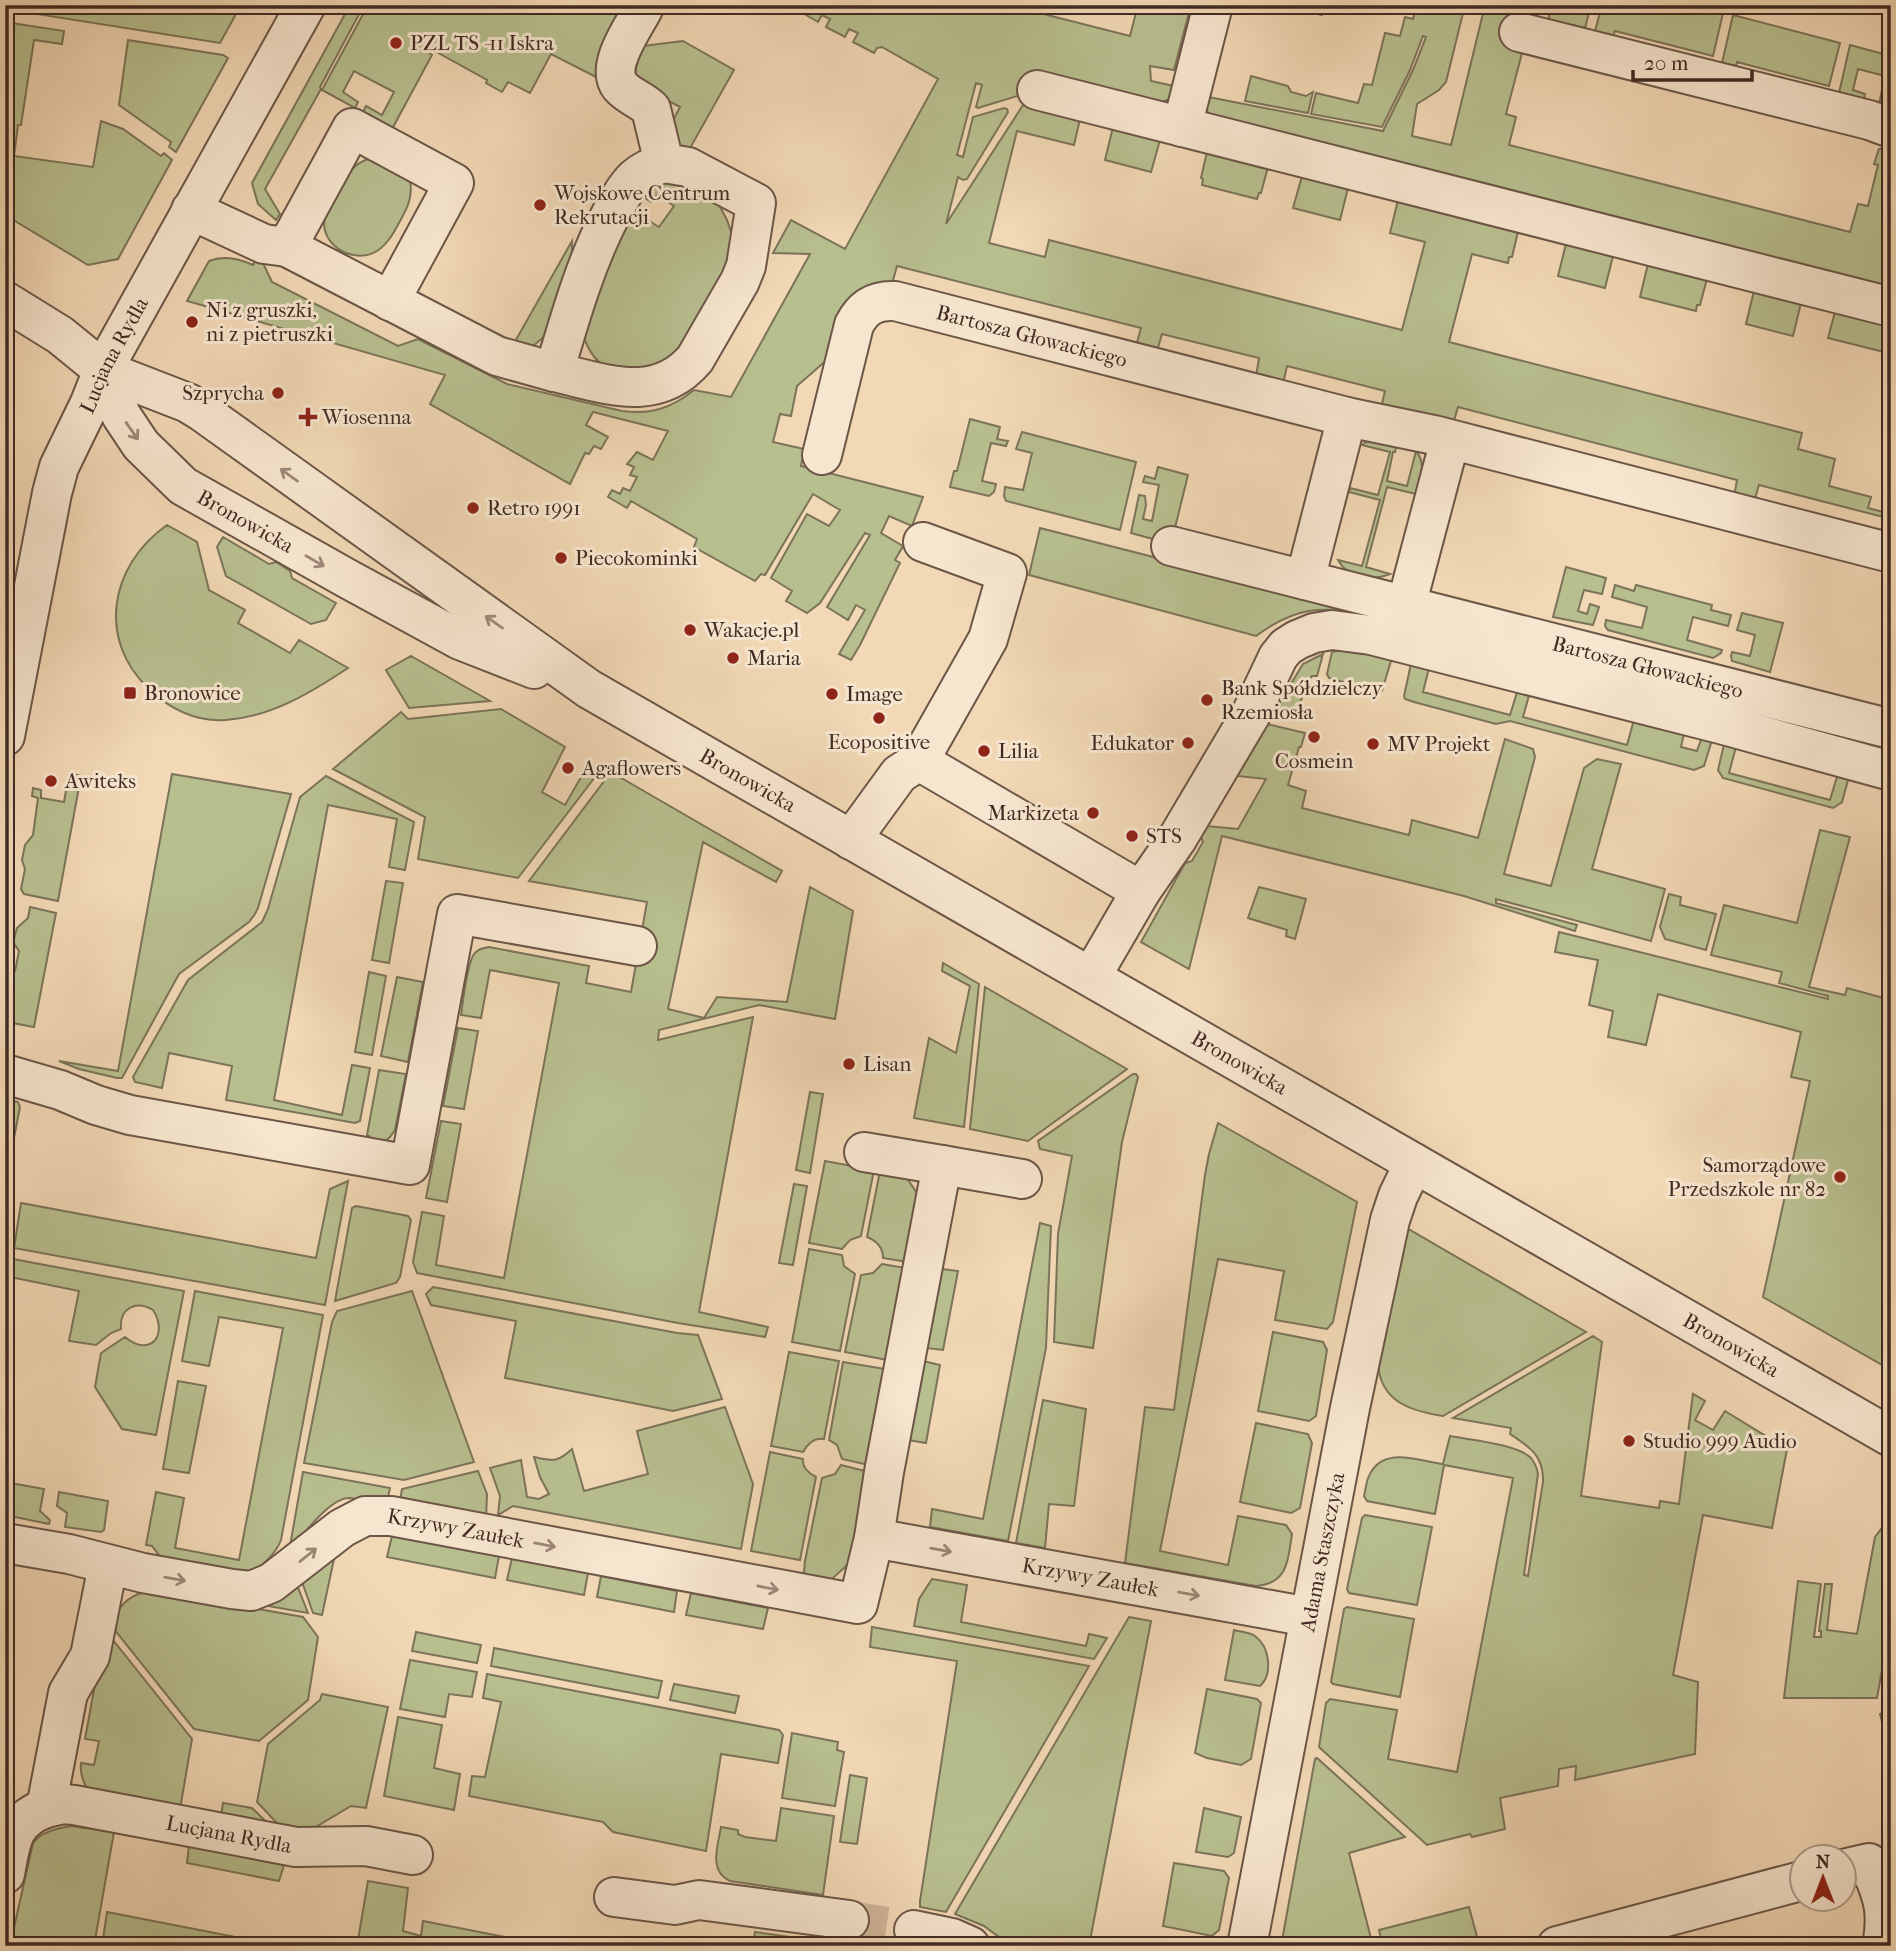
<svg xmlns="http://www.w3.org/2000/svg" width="1896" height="1951" viewBox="0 0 1896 1951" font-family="'IM FELL French Canon',serif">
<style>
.green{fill:#b8bf8f;stroke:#7c7459;stroke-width:2}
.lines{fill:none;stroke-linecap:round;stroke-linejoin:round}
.minor-tunnel{stroke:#ceb598;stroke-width:38;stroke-dasharray:38 19;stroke-linecap:butt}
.minor-casing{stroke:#6c5648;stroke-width:42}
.minor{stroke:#f7e6cf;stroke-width:38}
.oneway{stroke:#9c8879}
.poi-dot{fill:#8f2418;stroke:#f7e6cf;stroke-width:2.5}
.labels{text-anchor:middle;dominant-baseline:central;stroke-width:6;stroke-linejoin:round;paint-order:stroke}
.poi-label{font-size:21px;fill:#402a23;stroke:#f7e6cf;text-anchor:start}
.street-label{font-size:21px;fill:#402a23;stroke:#f7e6cf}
</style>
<rect width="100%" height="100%" fill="#f2d8b5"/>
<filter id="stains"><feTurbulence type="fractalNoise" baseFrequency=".00286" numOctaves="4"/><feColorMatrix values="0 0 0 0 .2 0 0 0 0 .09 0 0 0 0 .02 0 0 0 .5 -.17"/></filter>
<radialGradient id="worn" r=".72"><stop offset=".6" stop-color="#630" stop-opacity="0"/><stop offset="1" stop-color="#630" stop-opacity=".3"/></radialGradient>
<path class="green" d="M5,5H241L220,43L5,9Z
M350,5H364L320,87L321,89L265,189L280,214L276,220L258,204L252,183Z
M368,5H617L624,9L602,80L551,54L530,93L508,82L502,92L486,83L487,80L433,50L430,54L432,55L392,129L363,112L366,106L382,115L394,92L354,71L343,92L358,102L355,108L322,90Z
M789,5H1008L1130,36L1138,5H1191L1174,70L1150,66L1151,81L1174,86L1170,99L1158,103L1027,93L978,108L976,107L982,85L976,83L957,155L963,157L973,117L1004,108L1007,109L1008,112L967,179L963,180L958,177L946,224L1025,102L1024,105L1080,119L1074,145L1017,131L989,243L1045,257L1049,240L1402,330L1425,242L1390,233L1398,200L1518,232L1512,257H1509L1508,263L1472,254L1449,342L1802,433L1798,449L1835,459L1829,486L1871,497L1868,508L1891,514V519L1759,485L1754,502L1734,497L1737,480L1458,407L1453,424L1381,408L1385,391L1287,366L1283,384L1256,377L1259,358L1162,334L1157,351L1136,346L1141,328L897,266L892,284L829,358L797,386L791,416L780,414L773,442L804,449L801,466L923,497L912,526L889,516L881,533L903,546L895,560L900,563L860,645L851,660L839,654L865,610L856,605L848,620L827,607L870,535L865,533L820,603L807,613L786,601L792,591L771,578L807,514L829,526L840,510L813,494L765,575L761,574L755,581L694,547L697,539L631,501L627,508L608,497L612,490L620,494L623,488L630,491L637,477L630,475L634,467L627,464L637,452L653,460L668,431L593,412L586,425L608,437L601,449L594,446L589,454L585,453L570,484L430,404L445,375L187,301L209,261C224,255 238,258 253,265L257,258L262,261L272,282L398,346L418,339L507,384L622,411C650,415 672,408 694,390L731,397L810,254L773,253L791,220L845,249L938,79L882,47L877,48L874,53L853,42L858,33L849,29L845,37L826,27L830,19L822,15L818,22Z
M1282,5H1317L1323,13L1322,15Z
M1417,5H1465L1446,82L1439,90L1417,104L1412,136L1451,145L1485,5H1515L1508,38L1521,48L1522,53L1506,114L1516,117L1509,145L1850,232L1858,204L1868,206L1878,165L1874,164L1879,149L1891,147V292L1220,120C1207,112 1202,112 1203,96L1383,131L1413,70L1426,37L1423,36L1410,70L1382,127L1311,114L1316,93L1358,103L1364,84L1372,85L1385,33L1400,36L1405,17L1413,19Z
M1521,5H1591L1585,28L1573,25L1568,31L1549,21V11Z
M1602,5H1691L1723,13L1713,56L1615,31L1613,36L1595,31Z
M1733,15L1840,43L1829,86L1737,62L1736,66L1722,63Z
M5,22L64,31L62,44L34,40L21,125H18L14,156L93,167L101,121L123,129L161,156L164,153L172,160L118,259L88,265L5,215Z
M128,40L223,55L228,58L176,152L169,147L171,142L119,105Z
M683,41L734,70L689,150L674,143L670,126L680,107L633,82L628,73L643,46Z
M1850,45L1891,56V108L1879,104L1885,76L1858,69L1853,90L1865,94L1864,100L1839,93Z
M1251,76L1288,86L1291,92L1306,96L1313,92L1308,113L1245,101Z
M1113,127L1160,140L1151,172L1105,160Z
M1207,152L1268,167L1261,193H1259L1257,199L1202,185L1203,179L1201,178Z
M368,159H378L410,180C413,196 408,207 400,221C394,232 388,244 377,251C353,266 315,243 326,213C328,207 333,200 337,194C346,178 349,166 368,159Z
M1302,176L1348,188L1340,220L1293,208Z
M670,181H681L719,205L727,220L733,238V259L678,356L660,372C646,371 621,371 609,368C593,363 584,341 581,327L631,210L659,227L674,206L657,195L651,202L642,196L658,185Z
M572,241V259L551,331L533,346L513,345Z
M1566,244L1613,256L1605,288L1558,276Z
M1648,264L1707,279L1700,305H1697L1696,311L1640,297Z
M1754,291L1801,303L1793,336L1746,324Z
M1835,312L1890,326L1884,352L1828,338Z
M970,419L1000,427L997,439L1008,441L1006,446L991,443L982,481L996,484L994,492L989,496L950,487L954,471H957Z
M1022,432L1136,462L1120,530L1006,501L1004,496L1005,487L1023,490L1032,453L1016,449Z
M1368,441L1397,444L1395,452H1393L1387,481L1407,486L1416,451C1427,464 1420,478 1416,494L1387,487L1366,567L1390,574C1373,581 1347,578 1338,560L1362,566L1380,500L1349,492L1350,488L1378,495L1390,452L1362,445Z
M1158,467L1188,475L1171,544L1131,533L1139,495L1145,496L1146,505L1143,519L1152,521L1159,485L1143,482L1145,476L1155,479Z
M167,525L197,542L209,590L245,610L238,623L290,653L299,640L348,668C312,692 271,717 226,720C196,722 170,709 149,689C97,640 109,566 167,525Z
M1040,528L1372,613C1322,608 1299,604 1256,636L1029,575Z
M223,537L269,564L276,562L290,571L292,578L336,603L326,620L311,624L226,576L217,547Z
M1566,567L1606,578L1602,594L1584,590L1578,611L1587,614L1590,604L1599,607L1593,625L1553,617Z
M1615,585L1634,591L1636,585L1712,605L1711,610L1731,615L1728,626L1693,617L1687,640L1722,650L1721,653L1713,658L1608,630L1605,626L1606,620L1642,628L1647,607L1612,597Z
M1742,613L1783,623L1770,672L1732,661L1731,656L1732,652L1750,656L1755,635L1737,630Z
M1347,649L1393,654L1382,691L1377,692L1329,678L1327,674L1332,652Z
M1323,654L1317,676H1312L1306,684L1295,721L1272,715L1303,664Z
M411,656L490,701L409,708L386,670Z
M1412,659L1430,664L1423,692L1510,715L1519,686L1531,688L1523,717L1627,745L1635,716L1685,729L1681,747L1697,751L1703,734L1713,737L1704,766L1694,770L1510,721L1496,724L1414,702L1405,699L1404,696Z
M501,709L565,747L542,792L565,805L584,772L595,777L518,878L418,859L425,817L333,769L401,712L408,719Z
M1267,724L1305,733L1301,747H1299L1288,785L1306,791L1302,808L1409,835L1412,820L1478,838L1505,739L1533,749L1535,757L1504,874L1551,886L1584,768L1597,759L1621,764L1592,869L1665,889L1651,941L1496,899V903L1577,925L1575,931L1464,896L1222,836L1189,969L1141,942L1185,863L1192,861L1203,842L1201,837L1207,826L1238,829L1266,779L1237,776Z
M1725,740L1737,743L1729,773L1830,800L1839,770L1850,773L1842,802L1833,808L1723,778L1718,770Z
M611,772L782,871L776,882L703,842L668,1009L704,1018L717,997L787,1002L810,887L853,911L835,1019L759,1005L659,1030L658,1040L753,1017L699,1312L768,1327L765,1337L678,1323L417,1273L413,1262L422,1212L444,1216L436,1265L504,1278L559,983L490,970L481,1018L461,1015C463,1001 467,964 474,954C478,949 483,948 489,947L589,966L586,983L631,992L647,902L529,881Z
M69,773L81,776L58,901L24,894L21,889L25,869L22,860L25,845L33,835L38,798L32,796L33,788L41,790V798L64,802Z
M172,774L291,794L258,908L255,914L249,922L179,974L122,1078H117L79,1069L59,1061L118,1071Z
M326,776L414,822L405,870L389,867L397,819L328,805L274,1100L342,1115L352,1065L370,1068L360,1121L355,1123L226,1100L232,1066L169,1053L162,1088L135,1082L133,1077L188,980L262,922L268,909L300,797Z
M1820,830L1850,837L1809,987L1845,995L1847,988L1891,1000V1370L1763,1297L1810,1081L1791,1077L1801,1032L1658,994L1646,1045L1608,1037L1613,1011L1589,1005L1598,960L1555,952L1559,932L1828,999V996L1779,983L1782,972L1711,955L1724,905L1797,923Z
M386,881L403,883L389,963L372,960Z
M1259,887L1306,899L1295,939L1286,936L1287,930L1248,918Z
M1669,894L1681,897L1680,905L1716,914L1706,950L1665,939L1660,927Z
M30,907L56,913L34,1027L13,1023L10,1017L5,1016V982L15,971L19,951L13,942L17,928L28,918Z
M943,963L979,984L964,1127L914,1118L929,1038L956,1053L970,986L942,971Z
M369,972L386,976L372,1055L355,1052Z
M397,977L423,982L408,1062L381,1056Z
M985,987L1127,1069L1028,1141L970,1129Z
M458,1028L478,1031L464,1109L443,1106Z
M379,1070L406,1074L395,1130L390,1137L381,1145L368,1142L369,1136L367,1135Z
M1133,1074H1136L1138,1077L1122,1142L1093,1348L1054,1342L1058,1234L1072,1156L1040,1149L1038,1141Z
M810,1092L823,1094L810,1173L796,1170Z
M5,1099L18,1102L20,1107L5,1184Z
M441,1121L461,1124L447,1202L426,1198Z
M1218,1123L1357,1202L1333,1322L1327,1329L1275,1320L1284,1271L1218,1259L1160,1551L1228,1565L1238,1516L1286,1525L1292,1534C1288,1559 1289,1583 1256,1586L1125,1563L1145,1407L1174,1410L1205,1175L1209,1154Z
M825,1161L874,1170L861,1236L850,1240L842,1249L809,1243Z
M880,1171L906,1177L919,1196L914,1263L883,1258C883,1247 877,1241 867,1237Z
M348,1181L325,1305L14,1248L21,1203L316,1258L330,1189Z
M794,1184L807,1186L793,1265L779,1263Z
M356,1206L408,1216L411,1220L400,1277L396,1283L335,1301L352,1208Z
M1040,1223L1051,1226L1046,1348L1008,1541L930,1527L932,1509L983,1519Z
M1405,1228L1410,1230L1586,1332L1443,1416C1411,1411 1380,1402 1378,1363C1377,1348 1384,1329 1387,1314C1393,1286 1399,1257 1405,1228Z
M809,1249L842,1255L844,1266L855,1274L840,1351L792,1342Z
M13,1259L184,1291L156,1435L122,1429L95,1387L101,1353L125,1337C150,1358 169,1335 153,1310C136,1300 119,1308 121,1329L111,1333L96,1345L69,1341L79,1291L10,1277Z
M882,1264L911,1269L893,1361L845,1352L861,1275L873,1273Z
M942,1269L958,1271L943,1350L926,1348Z
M433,1287L677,1333L698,1335L722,1399L673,1411L505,1378L516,1321L431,1305L426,1294Z
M195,1291L323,1315L281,1540C277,1551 263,1567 251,1571C240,1574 178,1561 162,1559L152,1546L146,1545L156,1492L184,1498L175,1548L239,1560L283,1328L219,1317L209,1366L182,1361Z
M412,1291L474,1462L404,1480L304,1463L332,1322L337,1311Z
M1273,1332L1323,1342L1327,1350L1316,1416L1309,1421L1258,1411Z
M1593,1336L1602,1342L1581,1496L1659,1508L1660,1501L1679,1504L1693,1394L1705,1401L1695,1420L1713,1430L1725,1411L1787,1449L1772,1528L1703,1515L1673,1675L1698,1682L1695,1754L1575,1780L1576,1766L1559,1769L1558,1786L1500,1798L1505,1829L1472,1837L1470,1834L1427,1845L1319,1747L1326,1703L1330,1699L1397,1710L1388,1759L1457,1772L1513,1478L1444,1465L1435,1514L1367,1501L1364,1496C1366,1489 1366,1480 1370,1474C1384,1446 1419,1461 1443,1464L1450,1436C1470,1440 1517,1444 1531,1458C1535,1463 1537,1468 1538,1474L1524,1575L1528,1576L1543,1482C1544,1456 1530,1447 1510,1434L1511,1428L1453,1418Z
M789,1352L839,1361L824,1439C814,1437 808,1443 803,1452L771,1446Z
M923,1361L940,1365L926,1443L908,1440Z
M843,1362L891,1370L873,1466L842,1459L837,1445L829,1440Z
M178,1381L206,1386L189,1473L163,1469Z
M1043,1400L1086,1409L1074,1506L1049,1504L1045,1548L1016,1543Z
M725,1407L753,1484L741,1549L513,1506L498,1515L500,1496L490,1468L521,1460L527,1497L539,1499L549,1494L540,1477L534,1457C553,1461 557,1463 572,1449L584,1491L648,1474L637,1431Z
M1256,1423L1308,1434L1312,1443L1300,1508L1291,1513L1240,1502Z
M770,1452L803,1459C802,1467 808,1473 816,1477L800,1560L751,1551Z
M841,1465L873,1473L858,1555L832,1579L825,1582L803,1584L805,1561L822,1478L835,1474Z
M478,1471L487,1494L486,1520L399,1507L402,1489Z
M303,1472L390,1488L387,1502C375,1505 362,1499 349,1498C330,1498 304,1534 291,1548L290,1546Z
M5,1482L44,1489L40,1511L50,1520L49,1524L5,1515Z
M59,1492L108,1501L104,1530L101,1532L65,1527L67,1513L57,1506Z
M1365,1515L1432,1527L1417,1605L1349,1593L1347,1589L1362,1518Z
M1891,1516V1619L1877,1698H1784L1798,1581L1821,1584L1814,1637H1821V1631H1819L1825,1584H1832L1827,1630L1857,1634L1875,1537Z
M392,1536L499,1556L495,1578L387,1557Z
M512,1558L588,1573L584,1595L507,1580Z
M334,1559L322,1615L313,1613L301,1579Z
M601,1576L677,1591L674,1612L597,1597Z
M932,1579L967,1585L961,1622L1086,1646L1089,1634L1107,1638L1094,1659L914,1626L919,1599Z
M295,1580L308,1613L251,1603Z
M145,1592L168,1593L303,1617L318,1637L308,1700L259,1741L194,1729L110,1624C118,1608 127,1596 145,1592Z
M691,1593L768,1608L763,1629L686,1615Z
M1347,1607L1414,1619L1400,1697L1333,1684L1331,1682L1344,1609Z
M1129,1617L1151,1621L1089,1946H1011L984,1926L955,1914Z
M872,1627L1089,1666L946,1912L920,1907V1901L957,1661L870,1647Z
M105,1630L192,1739L179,1815L88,1790C82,1781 80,1773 81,1763L94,1765L99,1741L85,1739Z
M1234,1630C1241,1632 1249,1632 1255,1636C1270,1647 1273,1674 1260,1686L1225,1680Z
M416,1632L481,1645L477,1663L412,1651Z
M494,1648L662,1681L658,1698L491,1666Z
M410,1660L477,1672L472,1697L449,1694L445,1717L400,1709Z
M487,1674L779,1730L783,1735L778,1763L721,1754L706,1851L613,1832L603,1822L469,1796L472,1776L485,1777L501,1702L483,1698Z
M674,1684L739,1696L735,1713L670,1700Z
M1207,1689L1257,1699L1261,1703L1251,1759L1241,1765L1207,1758L1195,1753Z
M322,1694L388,1707L366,1808L351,1806L299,1837L289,1836L257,1802L268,1744L320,1700Z
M1891,1709V1757L1880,1714Z
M398,1717L442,1725L434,1768L460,1774L454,1810L384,1796Z
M792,1733L838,1742L837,1750L844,1752L835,1806L782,1798Z
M1317,1758L1405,1837L1349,1853L1373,1946H1281L1315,1759Z
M850,1775L867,1778L857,1844L840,1842Z
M223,1803L252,1808L279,1834L220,1822Z
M781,1808L834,1816L823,1895L730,1881C708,1871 718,1846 721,1827L738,1830V1834L745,1837L776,1841Z
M1204,1808L1241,1817L1234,1853L1228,1857L1196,1852Z
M71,1826L114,1832L94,1946H36L11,1941L33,1843C42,1831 57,1829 71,1826Z
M189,1846L284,1865L279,1881L187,1863Z
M1174,1863L1224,1871L1229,1878L1219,1930L1212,1936L1163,1926Z
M368,1881L408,1888L403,1931L421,1936L423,1921L551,1946H357Z
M1469,1907L1479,1944L1383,1946L1379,1930Z
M107,1912L282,1946H102Z
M755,1932L805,1939L804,1946H753Z"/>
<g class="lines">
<path class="minor-tunnel" d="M849,1920L914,1930"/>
<defs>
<g id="minor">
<path d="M1519,32L1869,120L1891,128"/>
<path d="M1037,90L1891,307"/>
<path d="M1182,127L1213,5"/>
<path d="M191,210L264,244L287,247L497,356L554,372C570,318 585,264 611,214C618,201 625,188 635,178C643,171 654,166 664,163"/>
<path d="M287,247L352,128L454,183L390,301"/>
<path id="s1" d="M5,301L60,335L103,370L188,403L201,411L589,689L1891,1437"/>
<path id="s2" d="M103,370L121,415L141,445L183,486L348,579L460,640L534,669"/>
<path d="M554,372C604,383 656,405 695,359L740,281L746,266L756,203L688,167L664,163L651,109C642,100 628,96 620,86C605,66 633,28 643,9L635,5"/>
<path id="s3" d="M822,455L854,325C863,307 875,300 895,301L1347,417L1434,435L1891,553"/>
<path id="s4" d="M1171,546L1891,729"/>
<path d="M1305,580L1347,417"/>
<path d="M1406,606L1450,440"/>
<path id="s5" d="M5,736L52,493L59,467L90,403L103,370L306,5"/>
<path d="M919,761L1141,891"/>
<path d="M851,840L899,774L919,761L988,639L1007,573L923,542"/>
<path d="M1091,977L1141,891L1177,839L1251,714L1278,657L1286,647L1297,640L1314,633L1332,630L1371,635L1724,725L1891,771"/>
<path d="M5,1074L60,1090L96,1105L130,1115L410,1165L457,914L637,946"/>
<path d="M864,1152L942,1165"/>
<path id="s6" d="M874,1538L1309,1617"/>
<path id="s7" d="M5,1543L69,1554L143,1573L232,1589L251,1591L271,1583L342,1528L365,1516H391L858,1604L874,1538L884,1472L942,1165L1022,1179"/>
<path id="s8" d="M108,1565L90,1656L68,1693L46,1808L64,1804L74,1805L296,1847L366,1846L413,1855"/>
<path d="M1843,1869L1869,1863C1882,1895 1889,1910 1882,1946"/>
<path d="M5,1874C11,1842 11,1821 46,1808"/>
<path d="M614,1897L675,1905L699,1900L849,1920"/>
<path d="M914,1930L952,1938L970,1946"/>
<path id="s9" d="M1247,1946L1350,1408L1390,1220L1398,1196L1414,1163"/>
<path d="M1557,1946L1801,1881"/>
</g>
</defs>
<use href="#minor" class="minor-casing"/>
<use href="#minor" class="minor"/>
</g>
<defs><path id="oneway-shaft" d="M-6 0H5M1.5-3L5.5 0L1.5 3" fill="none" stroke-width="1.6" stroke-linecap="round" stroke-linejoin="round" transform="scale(1.75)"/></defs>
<g class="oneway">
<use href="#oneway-shaft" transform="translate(132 431) rotate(55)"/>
<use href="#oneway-shaft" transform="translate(289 475) rotate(-144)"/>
<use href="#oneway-shaft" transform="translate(315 561) rotate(30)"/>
<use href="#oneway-shaft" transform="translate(494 622) rotate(-145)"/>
<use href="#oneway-shaft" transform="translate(545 1545) rotate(11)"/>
<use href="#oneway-shaft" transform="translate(941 1550) rotate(10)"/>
<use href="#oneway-shaft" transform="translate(308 1555) rotate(-39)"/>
<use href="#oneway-shaft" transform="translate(175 1579) rotate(10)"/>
<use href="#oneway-shaft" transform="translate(768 1588) rotate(11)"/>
<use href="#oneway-shaft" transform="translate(1189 1594) rotate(10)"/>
</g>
<g class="poi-dot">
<circle cx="396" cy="43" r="7"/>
<circle cx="540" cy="205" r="7"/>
<circle cx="192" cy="322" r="7"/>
<circle cx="278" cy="393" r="7"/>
<path d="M304.5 406.5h7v7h7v7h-7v7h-7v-7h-7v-7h7z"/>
<circle cx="473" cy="508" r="7"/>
<circle cx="561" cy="558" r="7"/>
<circle cx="690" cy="630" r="7"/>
<circle cx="733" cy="658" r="7"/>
<rect x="123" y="686" width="14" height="14" rx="3.5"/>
<circle cx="832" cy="694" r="7"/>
<circle cx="1207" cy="700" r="7"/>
<circle cx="879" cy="718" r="7"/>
<circle cx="1314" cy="737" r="7"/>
<circle cx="1188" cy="743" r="7"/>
<circle cx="1373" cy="744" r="7"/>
<circle cx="984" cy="751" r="7"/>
<circle cx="568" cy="768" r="7"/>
<circle cx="51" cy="781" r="7"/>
<circle cx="1093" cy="813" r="7"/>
<circle cx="1132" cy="836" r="7"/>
<circle cx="849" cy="1064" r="7"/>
<circle cx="1840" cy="1177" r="7"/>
<circle cx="1629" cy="1441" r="7"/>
</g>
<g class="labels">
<g class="poi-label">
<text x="410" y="43">PZL TS -11 Iskra</text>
<text x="554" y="193">Wojskowe Centrum<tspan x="554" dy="24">Rekrutacji</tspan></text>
<text x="206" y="310">Ni z gruszki,<tspan x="206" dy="24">ni z pietruszki</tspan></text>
<text x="264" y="393" text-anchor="end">Szprycha</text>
<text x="322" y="417">Wiosenna</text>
<text x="487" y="508">Retro 1991</text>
<text x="575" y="558">Piecokominki</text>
<text x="704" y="630">Wakacje.pl</text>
<text x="747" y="658">Maria</text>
<text x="1221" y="688">Bank Spółdzielczy<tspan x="1221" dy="24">Rzemiosła</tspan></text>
<text x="144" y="693">Bronowice</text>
<text x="846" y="694">Image</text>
<text x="879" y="742" text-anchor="middle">Ecopositive</text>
<text x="1174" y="743" text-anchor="end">Edukator</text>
<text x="1387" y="744">MV Projekt</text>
<text x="998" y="751">Lilia</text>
<text x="1314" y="761" text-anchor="middle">Cosmein</text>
<text x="582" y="768">Agaflowers</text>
<text x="65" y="781">Awiteks</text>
<text x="1079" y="813" text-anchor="end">Markizeta</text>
<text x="1146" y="836">STS</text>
<text x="863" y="1064">Lisan</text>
<text x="1826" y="1165" text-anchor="end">Samorządowe<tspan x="1826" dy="24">Przedszkole nr 82</tspan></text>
<text x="1643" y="1441">Studio 999 Audio</text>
</g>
<g class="street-label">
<text stroke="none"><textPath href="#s3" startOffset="326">Bartosza Głowackiego</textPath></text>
<text stroke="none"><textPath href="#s5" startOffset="399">Lucjana Rydla</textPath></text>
<text stroke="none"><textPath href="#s2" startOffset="215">Bronowicka</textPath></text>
<text stroke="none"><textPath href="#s4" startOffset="492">Bartosza Głowackiego</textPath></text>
<text stroke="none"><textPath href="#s1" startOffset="887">Bronowicka</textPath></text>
<text stroke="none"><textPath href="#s1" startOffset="1454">Bronowicka</textPath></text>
<text stroke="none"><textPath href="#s1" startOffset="2021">Bronowicka</textPath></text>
<text stroke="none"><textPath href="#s7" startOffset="480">Krzywy Zaułek</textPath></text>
<text stroke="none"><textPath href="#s9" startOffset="401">Adama Staszczyka</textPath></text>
<text stroke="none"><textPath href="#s6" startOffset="220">Krzywy Zaułek</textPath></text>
<text stroke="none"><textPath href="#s8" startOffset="439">Lucjana Rydla</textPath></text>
</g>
</g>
<rect width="1896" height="1951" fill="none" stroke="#f2d8b5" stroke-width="28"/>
<rect x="7" y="7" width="1882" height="1937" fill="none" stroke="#402a23" stroke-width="3.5"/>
<rect x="14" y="14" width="1868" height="1923" fill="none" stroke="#402a23" stroke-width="2"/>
<g transform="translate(1823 1878)"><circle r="33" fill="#f7e6cf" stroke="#ae9b8a" stroke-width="2"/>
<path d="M0-5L12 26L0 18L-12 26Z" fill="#8f2418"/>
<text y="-10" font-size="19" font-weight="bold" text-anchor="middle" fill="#402a23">N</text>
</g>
<path d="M1633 70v10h119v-10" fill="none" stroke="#402a23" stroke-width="3.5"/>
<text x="1644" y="70" font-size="21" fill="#402a23" stroke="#f7e6cf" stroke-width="5" paint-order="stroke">20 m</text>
<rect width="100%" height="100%" filter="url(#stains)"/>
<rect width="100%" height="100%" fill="url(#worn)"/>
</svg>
